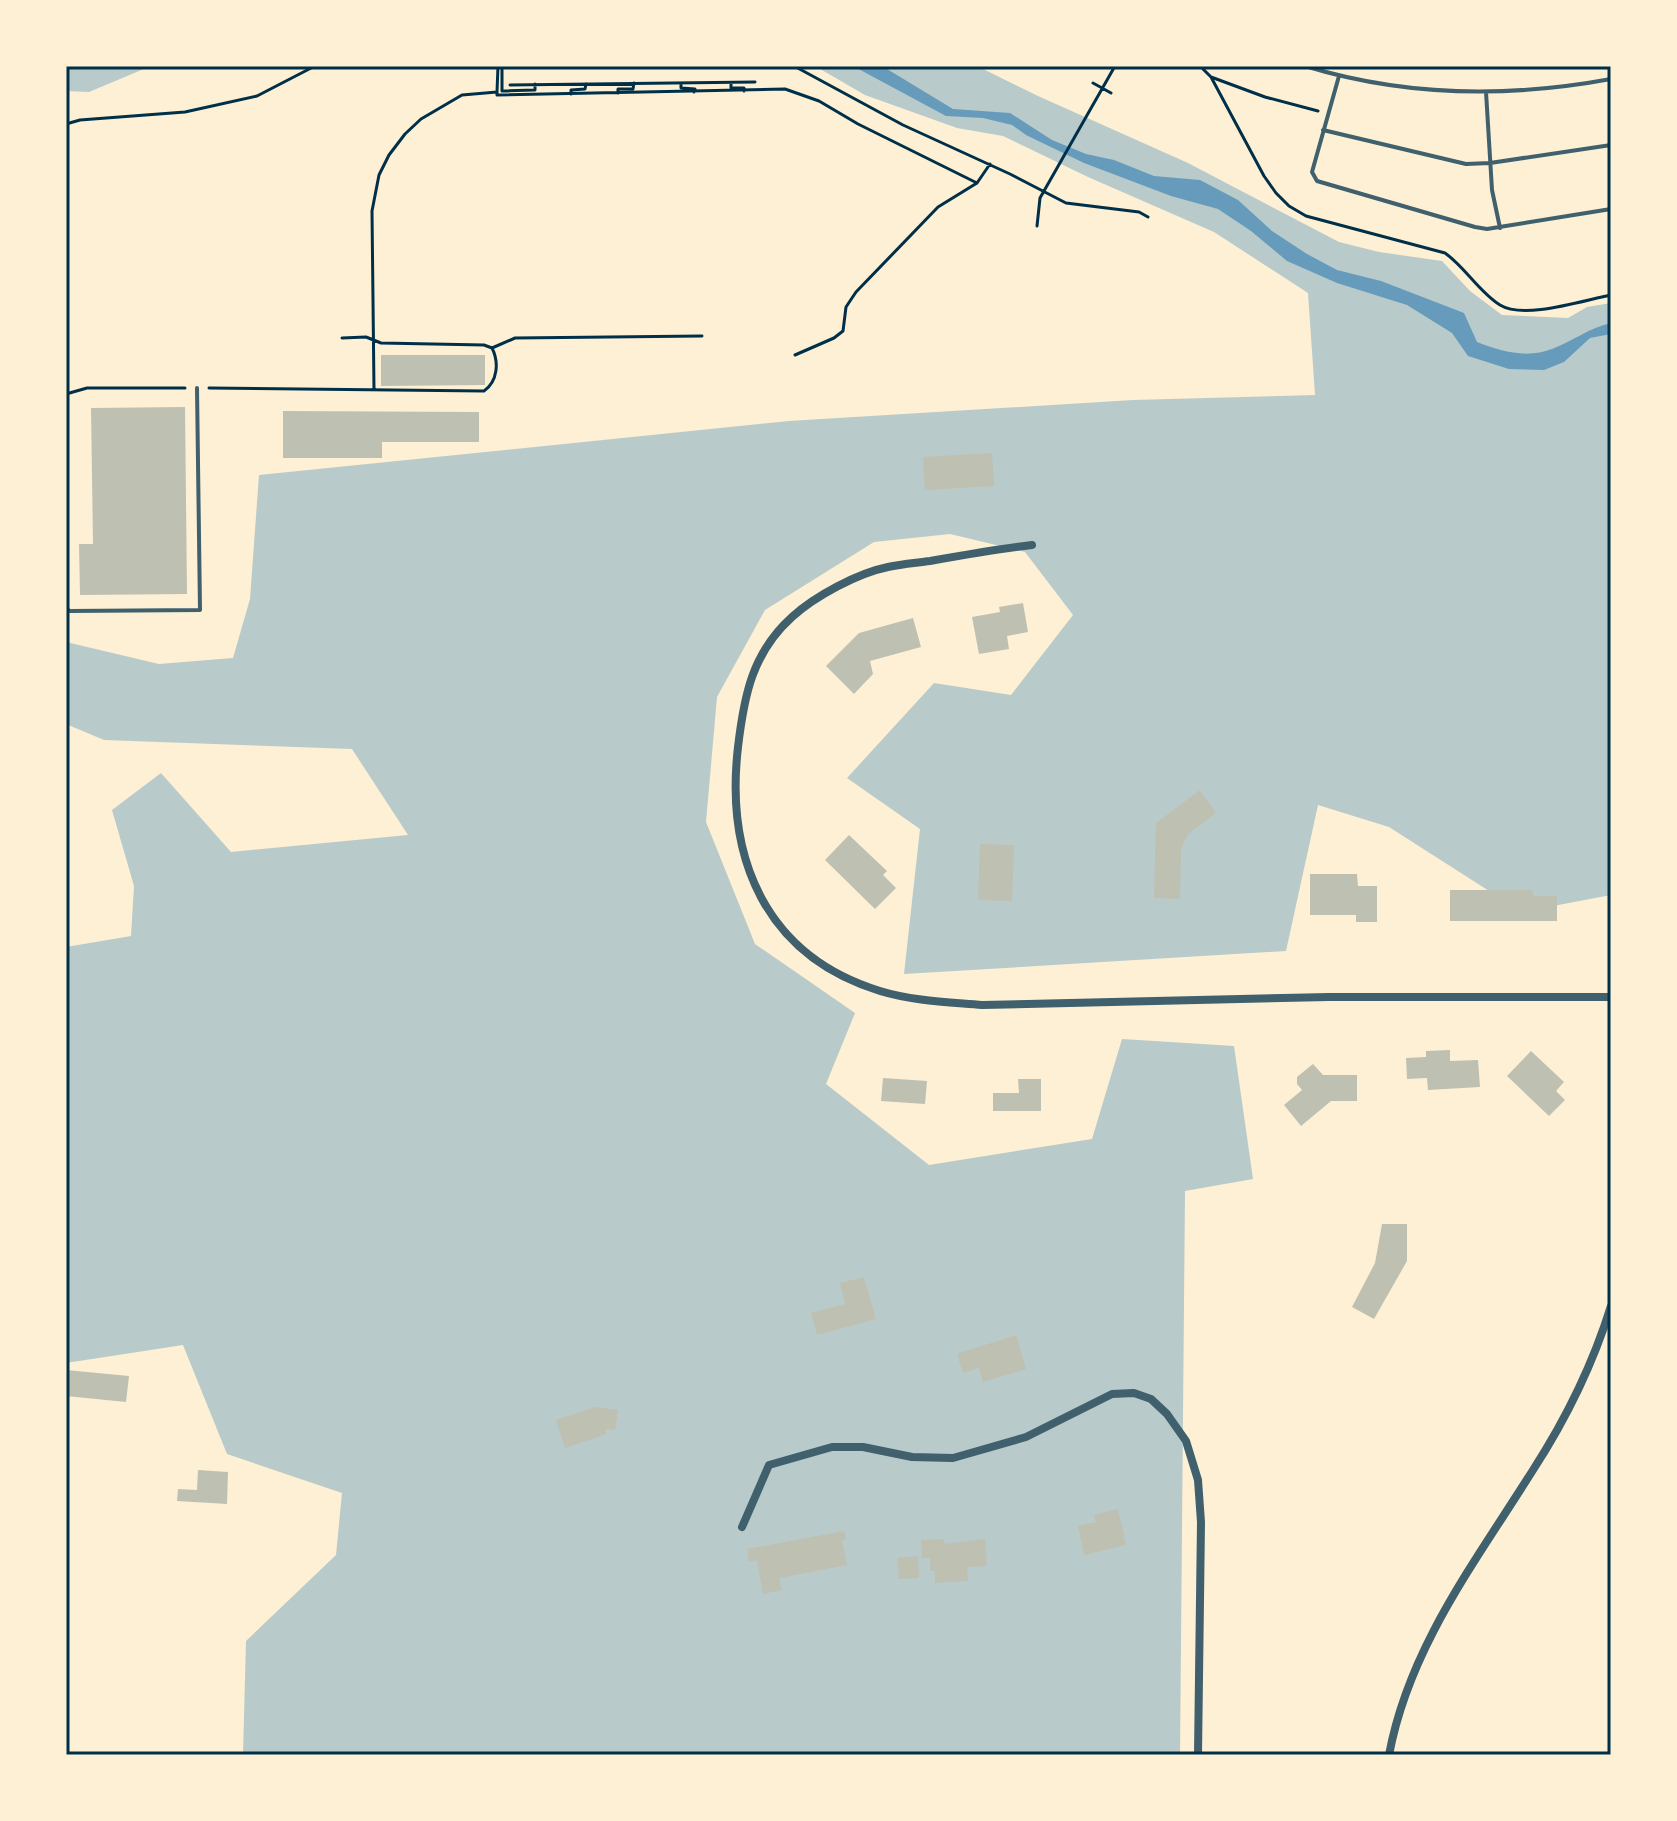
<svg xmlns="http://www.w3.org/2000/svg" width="1677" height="1821" viewBox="0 0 1677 1821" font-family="'Noto Sans',sans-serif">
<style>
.green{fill:#b9caca}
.water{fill:#669bbc}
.building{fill:#bec0b2}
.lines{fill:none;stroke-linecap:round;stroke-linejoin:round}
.path{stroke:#003049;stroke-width:3}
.service{stroke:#3f606c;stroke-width:4}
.minor{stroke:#3f606c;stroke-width:8}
.neatline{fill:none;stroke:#003049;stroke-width:3}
</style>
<rect width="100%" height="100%" fill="#fdf0d5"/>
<path class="green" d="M66,66H151L89,92L66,91Z
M815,66H977L1038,96L1188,163L1339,242L1379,252L1442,261L1470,291L1502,315L1568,318L1587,307L1611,303V895L1522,912L1389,827L1318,805L1286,951L904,974L920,829L847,778L934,683L1011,695L1073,615L1025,552L950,534L874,542L765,610L717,697L706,822L755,944L855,1013L826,1084L929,1165L1092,1139L1122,1039L1234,1046L1253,1179L1185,1191L1180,1755H243L246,1641L336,1555L342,1493L227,1454L183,1345L66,1363V947L131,936L134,886L112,810L161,773L231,852L408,835L352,749L104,740L66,724V642L159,664L233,658L250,599L259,475L789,421L1133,400L1315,395L1308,293L1214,232L1088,177L1003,136L957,128L865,95Z"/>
<path class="water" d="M853,66H882L953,109L1010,113L1052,140L1086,154L1114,160L1154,176L1200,180L1238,200L1272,231L1307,254L1337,270L1381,281L1464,313L1477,342C1500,351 1527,359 1552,349C1573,341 1589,328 1611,323V334L1590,338L1564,362L1544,370L1509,369L1468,356L1452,333L1407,305L1337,283L1287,261L1251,231L1218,209L1171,196L1084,163L1026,135L1012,125L983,118L946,116Z"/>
<path class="building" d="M381,355H485V385L381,386Z
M185,407L187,594L80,595L79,544H93L91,408Z
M283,411L479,412V442H382V458H283Z
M992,453L994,486L925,490L923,457Z
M1023,603L1028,632L1007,636L1009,649L979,654L972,617L1000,612L999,607Z
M913,618L921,647L870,661L873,674L854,694L826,666L859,633Z
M1200,790L1216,813L1188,834L1181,849L1180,899L1154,898L1156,823Z
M849,835L887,871L883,875L896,888L875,909L825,860Z
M980,844L1014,845L1012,901L978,900Z
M1310,874H1357L1358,886H1377V922H1356V915H1310Z
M1450,890H1533V896H1557V921H1450Z
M1450,1050V1061L1478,1060L1480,1087L1428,1090L1427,1078L1407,1079L1406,1058L1426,1057V1051Z
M1531,1051L1564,1082L1556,1091L1565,1100L1549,1116L1507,1076Z
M1313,1064L1323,1075H1357V1101H1331L1301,1126L1284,1105L1302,1090L1297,1084V1077Z
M883,1078L927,1081L925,1104L881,1101Z
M1018,1079H1041V1111H993V1093H1019Z
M1382,1224H1407V1261L1374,1319L1352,1307L1375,1263Z
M864,1277L876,1319L817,1335L811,1313L845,1304L840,1283Z
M1016,1335L1026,1369L983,1382L979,1368L963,1373L957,1354Z
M66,1370L129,1376L126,1402L66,1396Z
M596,1407L618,1410L615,1430L605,1429L606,1434L565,1448L556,1420Z
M198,1470L228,1472L227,1504L177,1501L178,1489L197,1490Z
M1118,1509L1126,1545L1084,1555L1078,1526L1096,1522L1094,1515Z
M844,1531L846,1539L842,1540L847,1565L779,1578L782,1590L763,1594L757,1560L749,1562L747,1549Z
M944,1539V1544L985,1539L987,1566L967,1567L968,1581L935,1583V1571H930V1558H922L921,1540Z
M918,1556L919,1578L899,1579L897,1558Z"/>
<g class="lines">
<path class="path" d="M502,66V91L535,90V84
M794,66L903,125L1010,174L1066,203L1139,212L1148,217
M1200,66L1211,77L1264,176L1276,193L1289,206L1306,216L1445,253C1465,267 1479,292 1500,305C1524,320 1584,300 1611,295
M1211,77L1265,97L1318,111
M731,83V88H744V91
M1093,83L1111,93
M681,84V88L695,89L694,92
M510,85L755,82
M497,92V95L785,89L819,101L858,124L977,183
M618,93V89H633L634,83
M571,94V90L585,89L586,84
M66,124L80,120L185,112L257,96L315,66
M1037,226L1040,198L1115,66
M492,348L515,338L702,336
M795,355L834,338L843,331L846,307L856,292L938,207L977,183L990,164
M209,388L484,391C498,381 499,362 492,348L484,345L381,343L366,337L342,338
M374,390L372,211L379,175L389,155L405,134L421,119L462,95L497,92L498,66
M66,394L87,388H185"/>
<path class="service" d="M1305,66C1406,97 1508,98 1611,79
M1339,76L1312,172L1317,181L1475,227L1487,229L1611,209
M1486,92L1492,190L1500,228
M1323,130L1466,164L1490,163L1611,145
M66,607L69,611L200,610L197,388"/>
<path class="minor" d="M1032,545C998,549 964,555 930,561C916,563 902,564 888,567C858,573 815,596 792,617C752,653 744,696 738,747C725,859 766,956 880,991C913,1001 948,1002 982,1005L1329,997H1611
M742,1527L769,1465L832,1447H863L912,1457L953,1458L1026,1437L1112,1394L1134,1393L1151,1399L1167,1414L1186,1441L1198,1480L1201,1522L1198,1755
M1389,1755C1409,1647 1476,1561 1533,1470C1566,1419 1593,1364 1611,1306"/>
</g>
<rect width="1677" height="1821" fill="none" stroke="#fdf0d5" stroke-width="136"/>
<rect x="68" y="68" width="1541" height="1685" class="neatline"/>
</svg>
